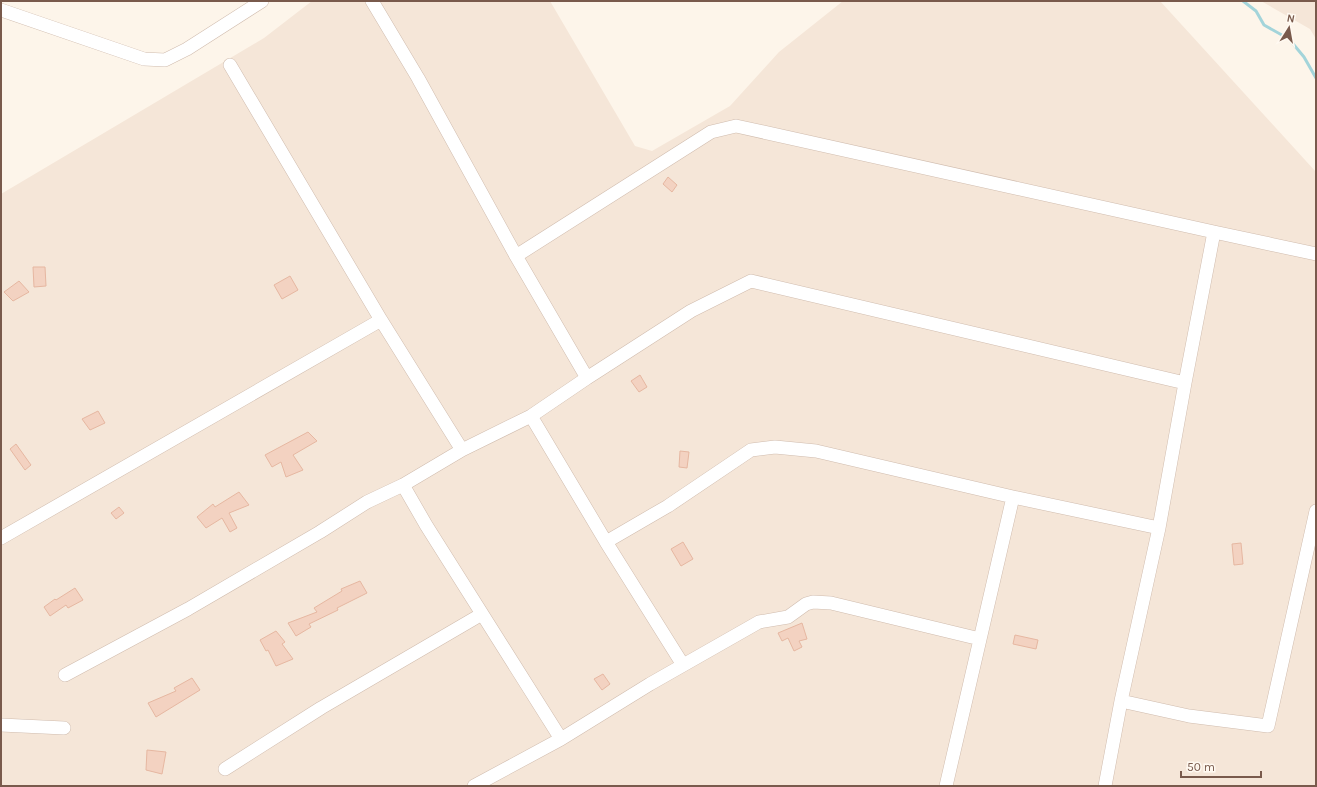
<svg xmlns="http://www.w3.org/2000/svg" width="1317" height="787" viewBox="0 0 1317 787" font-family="Karla,sans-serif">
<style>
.residential{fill:#f5e6d8}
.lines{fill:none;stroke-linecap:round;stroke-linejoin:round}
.stream{stroke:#a3d4da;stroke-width:3}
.building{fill:#f3d2c1;stroke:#e6b7a1}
.minor-casing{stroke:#d0bcae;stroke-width:14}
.minor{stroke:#fff;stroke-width:13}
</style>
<rect width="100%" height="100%" fill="#fdf5ea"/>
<path class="residential" d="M312,1H550L635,146L652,151L730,106L779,52L843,1H1160L1316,172V786H1V194L264,38Z
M1261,1H1316V39L1310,29Z"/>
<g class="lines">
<path class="stream" d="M1243,1L1256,11L1264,25L1289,39L1304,57L1316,78"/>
</g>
<path class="building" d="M668,177L677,185L672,192L663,184Z
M33,267H45L46,286L34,287Z
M290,276L298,290L282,299L274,285Z
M19,281L29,292L13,301L4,292Z
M640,375L647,387L639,392L631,381Z
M98,411L105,423L90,430L82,419Z
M308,432L317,441L293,455L303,470L286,477L281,462L272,467L265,455Z
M16,444L31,465L25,470L10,449Z
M680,451L689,452L687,468L679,467Z
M239,492L249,505L229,513L237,528L230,532L222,518L206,528L197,517L213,504L215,507Z
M119,507L124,513L116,519L111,513Z
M683,542L693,559L681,566L671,549Z
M1241,543L1243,564L1234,565L1232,544Z
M360,581L367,593L337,608L338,610L309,624L311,627L296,636L288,623L317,612L314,608L342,591L341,589Z
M75,588L83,600L68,608L66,605L50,616L44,607L55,599L56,600Z
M802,623L807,639L799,641L802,647L794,651L788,638L782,641L778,633Z
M276,631L285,642L282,644L293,659L276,666L268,650L266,651L260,640Z
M1015,635L1038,640L1036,649L1013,644Z
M603,674L610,684L602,690L594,679Z
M192,678L200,690L156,717L148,703L176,691L174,688Z
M147,750L166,752L162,774L146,770Z"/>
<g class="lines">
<defs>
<path id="minor" d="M372,1L418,78L516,256L587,378
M1,10L144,59L165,60L187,49L262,1
M230,65L381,320L462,450
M1214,232L1316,254
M516,256L711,132L736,126L1214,232L1185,383L1159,528L1121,701L1105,786
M531,416L606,542L683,665
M403,485L426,525L561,739
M1,538L381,320
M606,542L668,506L751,450L775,447L816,451L1013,497L1159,528
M65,675L188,609L320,532L367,502L403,485L462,450L531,416L587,378L691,311L751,281L1185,383
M1121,701L1189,716L1268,726L1316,511
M1,725L64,728
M225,769L321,708L482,614
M474,786L561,739L650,684L759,622L788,617L806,604L813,602L831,603L980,639
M946,786L1013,497"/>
</defs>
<use href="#minor" class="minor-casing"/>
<use href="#minor" class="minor"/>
</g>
<rect width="1317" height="787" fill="none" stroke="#795a4c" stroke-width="4"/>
<g transform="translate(1289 28) rotate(11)" stroke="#fff9f1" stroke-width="3" paint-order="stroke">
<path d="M0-3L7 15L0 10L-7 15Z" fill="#795a4c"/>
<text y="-6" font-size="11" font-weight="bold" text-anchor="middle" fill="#795a4c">N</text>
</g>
<path d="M1181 771v6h80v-6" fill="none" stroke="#795a4c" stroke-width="2"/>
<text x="1187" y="771" font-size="12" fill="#795a4c" stroke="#fff9f1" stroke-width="3" paint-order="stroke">50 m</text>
</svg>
